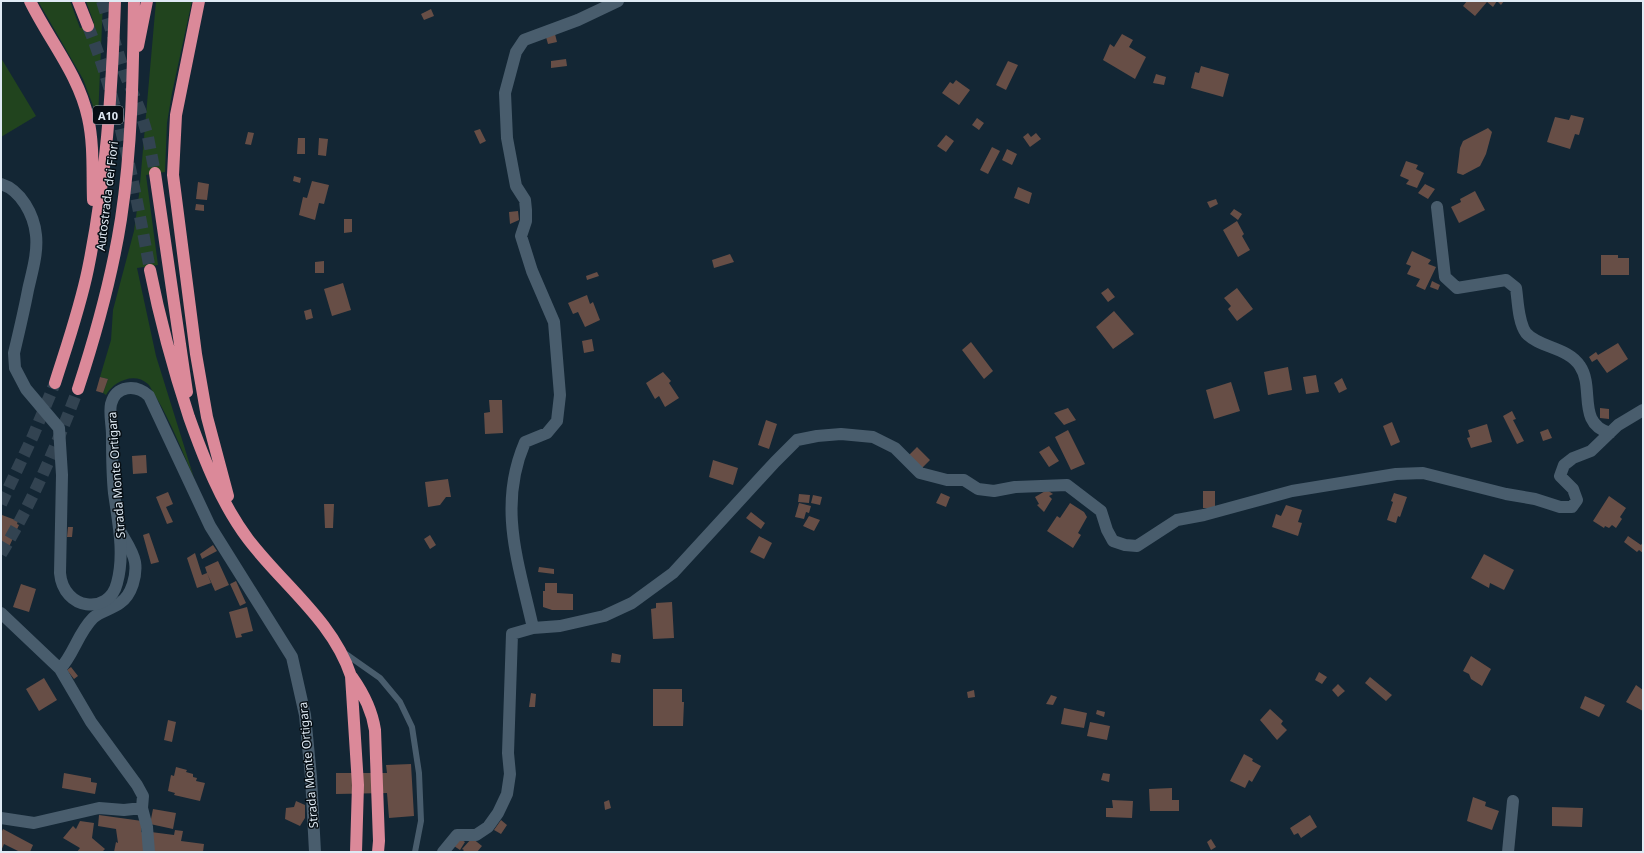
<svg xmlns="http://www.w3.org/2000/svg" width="1644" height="853" viewBox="0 0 1644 853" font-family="'Noto Sans',sans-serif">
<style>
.green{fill:#21441e}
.building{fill:#674e46}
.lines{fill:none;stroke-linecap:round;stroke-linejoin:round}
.motorway-tunnel{stroke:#324351;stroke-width:12;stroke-dasharray:12 6;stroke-linecap:butt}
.service{stroke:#495d6d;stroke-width:6}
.minor{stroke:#495d6d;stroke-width:12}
.secondary{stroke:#495d6d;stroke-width:12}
.motorway{stroke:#db8999;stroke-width:12}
.labels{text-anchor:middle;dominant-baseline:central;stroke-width:3;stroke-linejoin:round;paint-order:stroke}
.shield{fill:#060e14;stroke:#9ea8b1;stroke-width:1}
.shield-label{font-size:11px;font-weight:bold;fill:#dfeaf4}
.street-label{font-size:12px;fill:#dfeaf4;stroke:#060e14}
</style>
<rect width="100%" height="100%" fill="#132634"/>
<path class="green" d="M38,1H70L80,28L94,23L86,1H103L98,119L83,79Z
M156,1H192L172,93L167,123L165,172L146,175L158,265L137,268L156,356L194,478C182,451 171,422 156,397C153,393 151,387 148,384C134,371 113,382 106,395L103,393L108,379L100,377L111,340L113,310L134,231L139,195Z
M1,58L36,116L1,137Z"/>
<path class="building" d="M1467,1H1504L1501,5L1497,1L1493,7L1487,2L1475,16L1463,6Z
M431,9L434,16L424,20L421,14Z
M555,34L557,42L548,44L546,37Z
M1122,34L1133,40L1129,47L1146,57L1135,79L1103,60L1110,44L1114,47Z
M566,59L567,66L551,68V61Z
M1008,61L1018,65L1006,90L996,85Z
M1201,66L1229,74L1223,97L1191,88L1195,72L1199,73Z
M1156,74L1166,77L1164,85L1153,83Z
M956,80L970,90L959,105L942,93L950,82L953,84Z
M1571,115L1584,118L1579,135L1575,134L1570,149L1547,142L1555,117L1569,120Z
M977,118L984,123L979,130L972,125Z
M1488,128L1492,132L1486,154L1480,166L1463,175L1457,173L1460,148L1463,141Z
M480,129L486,141L480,144L474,131Z
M248,132L254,133L251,145L245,144Z
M1028,133L1031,137L1036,133L1041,139L1030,147L1023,137Z
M946,135L954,141L946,152L937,146Z
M298,138H305V154H297Z
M319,138L328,139L326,156L318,155Z
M992,147L1000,151L988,174L980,170Z
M1007,149L1017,154L1012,165L1002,160Z
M1406,161L1418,165L1416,169L1424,173L1417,188L1406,184L1409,180L1400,176Z
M294,176L301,178L300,183L293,181Z
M312,181L329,185L324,204L319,203L315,220L299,215L303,197L307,198Z
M198,182L209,184L207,200L196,199Z
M1425,184L1435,189L1428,199L1418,193Z
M1018,187L1032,193L1029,204L1014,198Z
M1475,191L1485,210L1459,223L1451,207L1461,202L1460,199Z
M1216,199L1218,204L1210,208L1207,202Z
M196,204L204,205V211L195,210Z
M1234,209L1242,214L1238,220L1230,214Z
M518,211L519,220L510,224L509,212Z
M344,219H352V232L344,233Z
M1237,221L1244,234L1242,236L1250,250L1238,257L1223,230Z
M1412,251L1431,260L1428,264L1436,267L1425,290L1416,286L1420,279L1407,274L1411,266L1406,264Z
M730,254L734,262L714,268L712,260Z
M1601,255H1618V258H1629V275H1601Z
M324,261V273H315V262Z
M597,272L599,276L587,280L586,276Z
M1432,281L1440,285L1438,290L1430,287Z
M343,283L351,310L332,316L324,289Z
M1108,288L1115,297L1108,302L1101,293Z
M1237,288L1253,309L1237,321L1228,309L1231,306L1224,298Z
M587,295L590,304L593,302L600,320L585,327L578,312L573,314L568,303Z
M311,309L313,318L306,320L304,311Z
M1114,311L1134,334L1113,349L1096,327Z
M592,339L594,351L584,353L582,341Z
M971,342L993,371L984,379L962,350Z
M1618,343L1628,359L1607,373L1597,359L1592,362L1589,357L1596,352L1598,355Z
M1288,367L1292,390L1268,395L1264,372Z
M663,372L671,381L669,383L679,398L665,407L659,396L655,399L646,383Z
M1316,375L1319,392L1306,394L1303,377Z
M100,377L108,379L103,393L96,391Z
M1342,378L1347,389L1339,393L1334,383Z
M1231,382L1240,411L1214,419L1206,390Z
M489,400H502L503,433L485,434L484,413L490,412Z
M1068,408L1076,420L1064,425L1054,413Z
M1600,408L1609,409V419L1600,418Z
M1512,411L1516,419L1513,420L1524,441L1517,444L1503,416Z
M766,420L777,424L769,449L758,445Z
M1392,422L1400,442L1391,446L1383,426Z
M1487,424L1492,442L1471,448L1467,438L1470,437L1468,430Z
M1548,429L1552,438L1543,441L1540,432Z
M1068,430L1085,464L1071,470L1055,437Z
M1049,446L1059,461L1049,467L1039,452Z
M917,447L930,460L921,469L908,456Z
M146,455L147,473L133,474L132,456Z
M713,460L738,468L733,485L709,477Z
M448,479L451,497H446L440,505L428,507L425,482Z
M1047,490L1053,494L1049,496L1052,499L1044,512L1037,505L1039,504L1035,497Z
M1203,491H1215V508H1203Z
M168,492L173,504L166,507L173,522L167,524L156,497Z
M941,493L950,497L946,507L936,503Z
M1394,493L1407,497L1400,517L1398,516L1396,523L1387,520L1393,502L1391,501Z
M799,494L810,495L809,503L798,502Z
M813,495L822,497L820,505L811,503Z
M1609,496L1626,508L1620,517L1622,519L1616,528L1612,525L1609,528L1605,526L1604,528L1593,521Z
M799,503L811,506L809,513L806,512L804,519L795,517Z
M1070,503L1084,512L1087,517L1078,533L1081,535L1073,548L1047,531L1057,516L1060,518Z
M324,504H334L333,528H325Z
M1286,505L1302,510L1298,522L1302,523L1298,536L1272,527L1276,514L1281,516Z
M751,512L765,523L761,529L746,518Z
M2,515L18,521L17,524L19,525L9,547L1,544Z
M809,516L820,520L814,531L803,526Z
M68,527H73L72,537H67Z
M149,533L159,562L151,564L143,535Z
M430,535L436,545L430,549L424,539Z
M759,536L772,543L764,559L750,552Z
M1628,536L1641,545L1643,542V553L1639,550L1637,552L1624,542Z
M213,545L217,551L202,559L200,554Z
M195,553L202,575L207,573L205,567L218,561L229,585L215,591L207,573L211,583L197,588L187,558Z
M1484,554L1514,570L1504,590L1490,583L1489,588L1471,578Z
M539,567L554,569V574L538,572Z
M236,581L246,603L240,606L230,584Z
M545,583H557V593L573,594V610H552L543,607V591H545Z
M21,584L36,589L29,612L13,607Z
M672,602L674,638L653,639L651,609L656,608V603Z
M247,607L253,631L241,634L242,637L236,638L229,612Z
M612,653L621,655L620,663L611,662Z
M1471,656L1491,669L1482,686L1471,679L1469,674L1463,671Z
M71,667L78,676L74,679L67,670Z
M1319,672L1327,677L1322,684L1315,680Z
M1370,677L1392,695L1386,701L1365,683Z
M44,678L57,700L39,711L26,689Z
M1338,684L1345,691L1338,697L1332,690Z
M1636,685L1643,690V711L1626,702Z
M653,689H682V702H684L683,726H653Z
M974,690L975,697L968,698L967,692Z
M531,693L536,694L535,707H529Z
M1051,695L1057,697L1053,705L1046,704Z
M1585,696L1605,705L1599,717L1580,708Z
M1064,708L1087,713L1084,728L1061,724Z
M1270,709L1283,721L1281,724L1287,730L1277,740L1260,720Z
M1097,710L1105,712L1104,717L1096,714Z
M168,720L176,722L172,742L164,740Z
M1090,722L1110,726L1107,740L1087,736Z
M1244,754L1253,759L1252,761L1261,766L1252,782L1249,780L1245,788L1230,781Z
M411,764L414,816L389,818L387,793L336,794V773H387L386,765Z
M176,767L187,770L186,772L193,774V777L197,778L196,781L205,783L200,801L174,795L175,793L168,791L171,775L174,776Z
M64,773L91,778V782L97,783L95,794L62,788Z
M1103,773L1110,774L1109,782L1101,780Z
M1172,788V800H1179V811H1150L1149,789Z
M1473,797L1486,802L1485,806L1499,811L1492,830L1467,821Z
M609,800L611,808L605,810L604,802Z
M1112,800L1133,801L1132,818L1106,817V808H1113Z
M296,801L305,805V818L300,826L285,819L286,808L294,807Z
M1552,807L1583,808L1582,827L1552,826Z
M153,809L176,813L173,829L150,824Z
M99,815L142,821L141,832L146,833V852H114L116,842L118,843L116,829L98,826Z
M1310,815L1317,827L1301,838L1298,833L1294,835L1290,828Z
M501,820L507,825L501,834L494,830Z
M80,821L94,823L92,838L105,849L102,852H77L80,848L63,838L73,826L76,829Z
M3,829L33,845L30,852H20L4,844L1,851V833Z
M175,830L183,831L181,841L204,844L203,852L163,851L162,852H152L151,832L174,835Z
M459,838L465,842L460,850L454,846Z
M472,838L482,846L477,852H462L464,850L462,849Z
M1211,839L1216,847L1211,850L1207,842Z"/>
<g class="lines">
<path class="motorway-tunnel" d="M102,1L124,72L140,110L148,137L155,173
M88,26C119,104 135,188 150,270
M1,504L33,436L55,383
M1,554C33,501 56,447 78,389"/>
<path class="service" d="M343,652L380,678L400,702L412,727L419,773L421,821L415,852"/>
<path class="minor" d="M1437,207L1445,277L1457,288L1506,280L1516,288C1518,301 1518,322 1526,333C1539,348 1568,347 1580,366C1595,388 1576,423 1610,433
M1,613L60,669L91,722L137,785L143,796L142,808L147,827L149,852
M533,628L560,626L604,616L632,603L673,573L775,462L797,440L817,436L841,434L873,437L895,448L920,473L947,480H964L978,489L994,491L1015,487L1067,485L1101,511L1107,530L1113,541L1125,545L1137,546L1177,520L1204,515L1292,491L1396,474L1423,473L1506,494L1535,499L1560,507H1572L1577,500L1573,489L1560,476L1564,465L1573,458L1591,451L1618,425L1643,410
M60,669C74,654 78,633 93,618C99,612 112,609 120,603C132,595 137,575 135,562C133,551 125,540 120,531
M1,818L34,823L99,808L124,810L142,808
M443,852L457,835H476L488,827L498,813L507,794L510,774L508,753L512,634L533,628C519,564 497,507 525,442L547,433L557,421L560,395L554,322L532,271L521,236L526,221V210L525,200L516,186L507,138L505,93L516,52L524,40L578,20L618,1
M1508,852L1513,801"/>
<path class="secondary" d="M1,184C21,190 34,215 36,235C38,253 32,272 28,290C24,311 19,332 14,353L15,368L26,389L59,428L62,475L60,573C63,610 109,616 117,583C125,554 118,522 114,493C112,474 112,454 112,435C112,425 109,413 111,404C116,385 136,384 149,396L210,526L292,657L305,715L311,777L315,852"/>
<path class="motorway" d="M30,1C49,40 79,75 88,118C94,145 92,172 93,200
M78,1L88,26
M199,1L176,115L173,175L196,354L207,417L228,496
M138,46L147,1
M155,173L187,392
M150,270C160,320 173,368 189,417C204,459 221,503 248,539C283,585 333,621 351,676L358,785L356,852
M55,383C67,345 80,308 88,269C106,181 112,91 115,1
M78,389C96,334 112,277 121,219C132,147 133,73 134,1
M352,677C364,694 372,710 375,730L379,841L378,852"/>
</g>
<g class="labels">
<rect class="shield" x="93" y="106" width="30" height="18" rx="3"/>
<g class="shield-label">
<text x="108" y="115">A10</text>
</g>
<g class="street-label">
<text transform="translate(107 196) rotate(-83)">Autostrada dei Fiori</text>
<text transform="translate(116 475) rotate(-94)">Strada Monte Ortigara</text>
<text transform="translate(308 765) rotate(-95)">Strada Monte Ortigara</text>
</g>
</g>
<rect width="1644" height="853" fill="none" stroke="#dfeaf4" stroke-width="4"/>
</svg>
